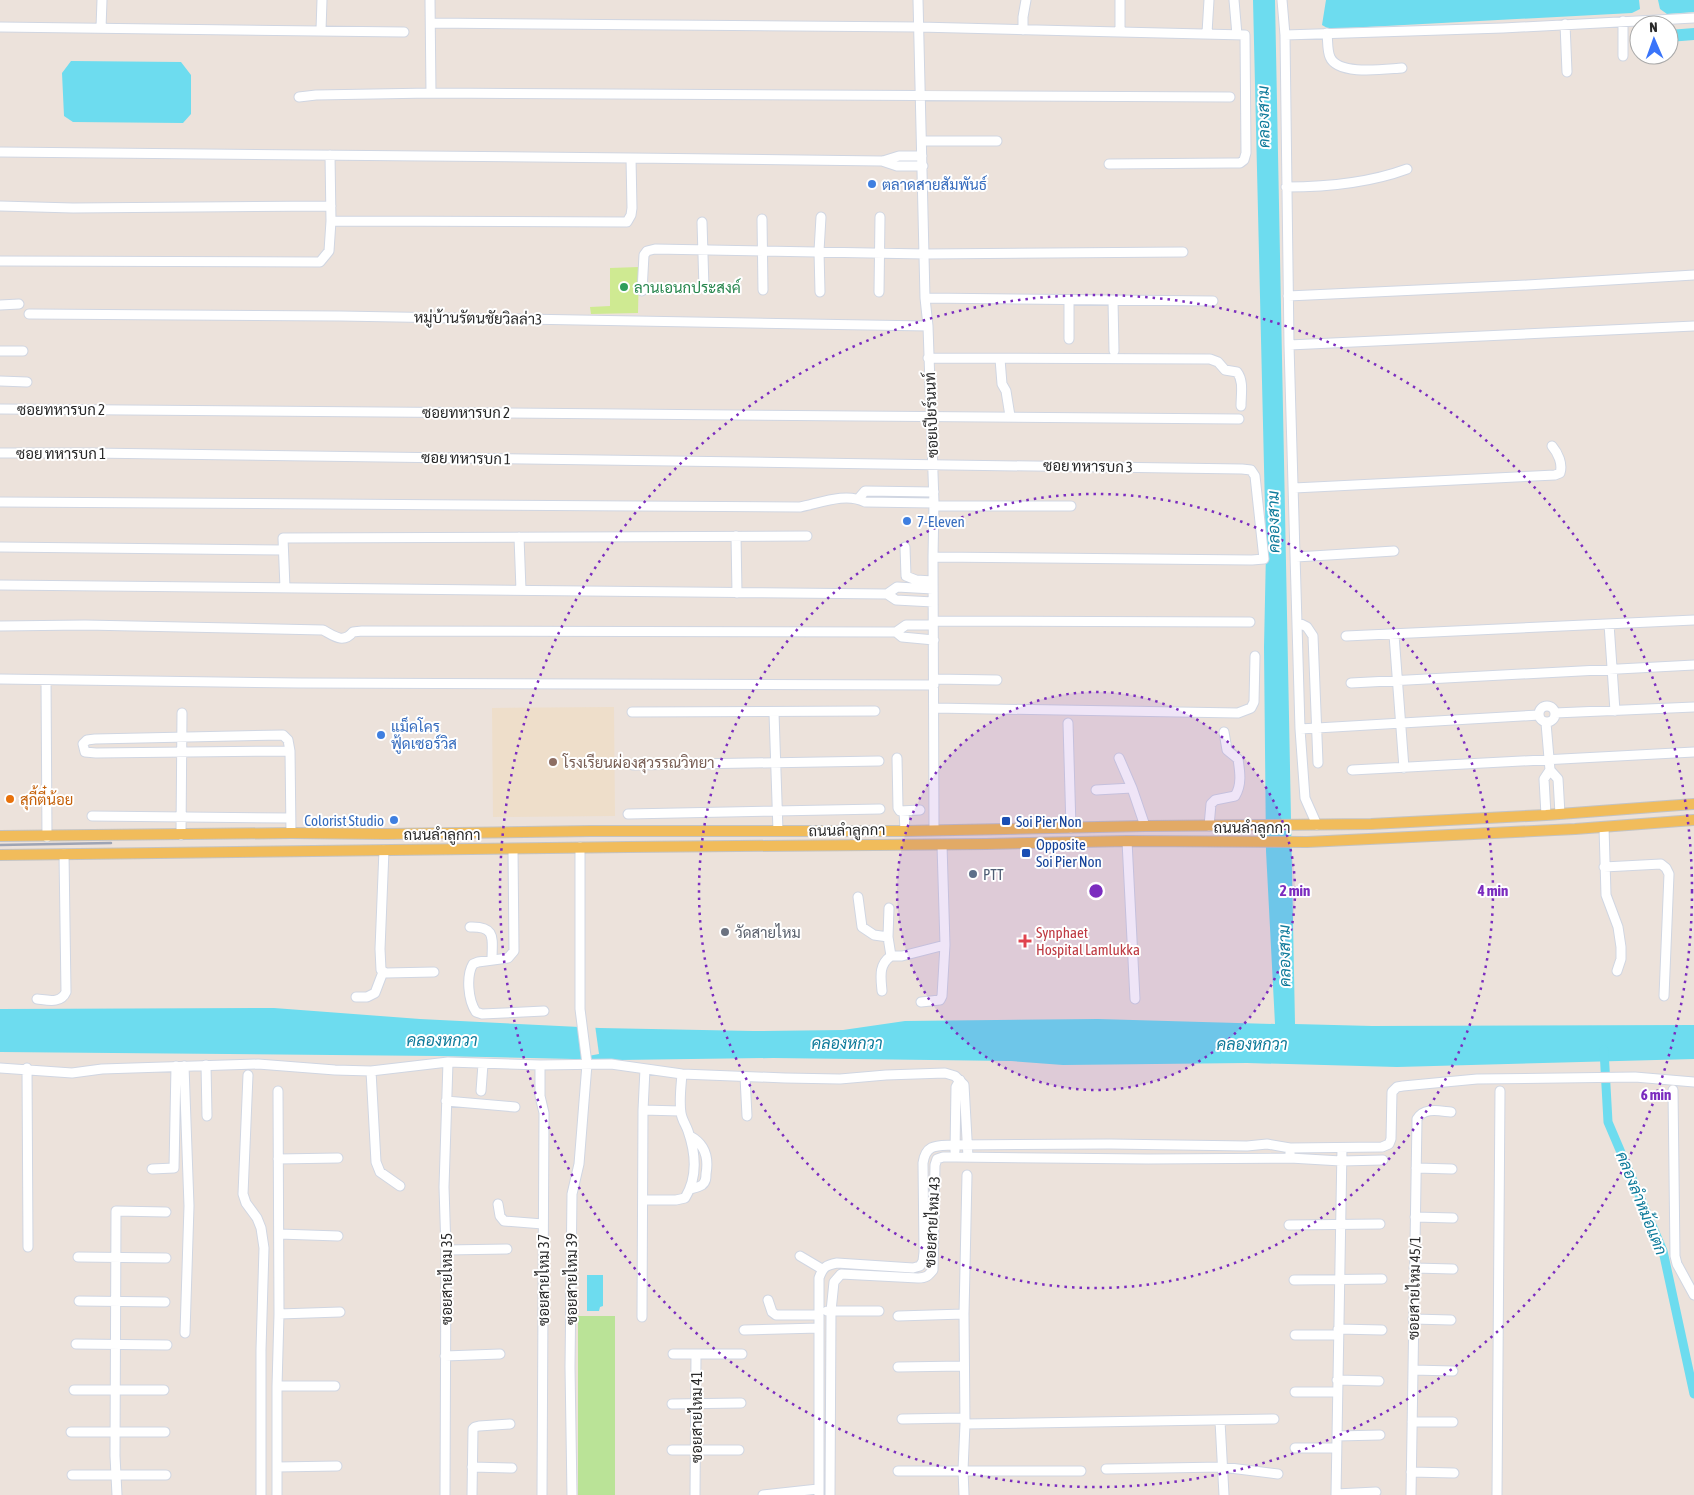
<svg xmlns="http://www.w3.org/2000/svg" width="1694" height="1495" viewBox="0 0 1694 1495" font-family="'Asap Condensed',Sarabun,sans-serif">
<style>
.education{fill:#eedeca}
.green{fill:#bae397}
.pitch{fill:#cfea92}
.water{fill:#6ddcef}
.pier{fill:#ece2db}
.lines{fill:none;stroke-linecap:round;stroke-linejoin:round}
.canal{stroke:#6ddcef;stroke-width:9}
.minor-casing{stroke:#d0d6e2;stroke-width:11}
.major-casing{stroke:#c3c3c3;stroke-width:12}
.minor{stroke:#fff;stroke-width:9}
.major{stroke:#f1bc5b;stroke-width:10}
.rail{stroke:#9ea4b4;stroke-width:2.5}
.ring{fill:none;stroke:#7b2cbf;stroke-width:2.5;stroke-dasharray:2.5 5}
.shop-dot{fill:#3f7fe0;stroke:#fff;stroke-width:2}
.leisure-dot{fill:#2e9e5b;stroke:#fff;stroke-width:2}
.education-dot{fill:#8d6e63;stroke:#fff;stroke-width:2}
.food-dot{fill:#e8710a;stroke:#fff;stroke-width:2}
.transit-dot{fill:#1a4fb4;stroke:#fff;stroke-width:2}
.service-dot{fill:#5c6f8a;stroke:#fff;stroke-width:2}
.worship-dot{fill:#6b7280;stroke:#fff;stroke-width:2}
.health-dot{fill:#e0444e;stroke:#fff;stroke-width:2}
.labels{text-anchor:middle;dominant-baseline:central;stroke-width:4;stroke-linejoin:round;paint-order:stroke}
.shop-label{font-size:15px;fill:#366cbe;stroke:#fff;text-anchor:start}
.leisure-label{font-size:15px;fill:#27864d;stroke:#fff;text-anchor:start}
.street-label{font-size:15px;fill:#292929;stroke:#fff}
.education-label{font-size:15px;fill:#785e54;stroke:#fff;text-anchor:start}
.food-label{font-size:15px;fill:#c56008;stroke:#fff;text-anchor:start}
.transit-label{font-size:15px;fill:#164399;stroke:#fff;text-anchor:start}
.service-label{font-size:15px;fill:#4e5e75;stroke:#fff;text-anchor:start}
.worship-label{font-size:15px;fill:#5b616d;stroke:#fff;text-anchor:start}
.health-label{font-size:15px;fill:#be3a42;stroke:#fff;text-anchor:start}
.water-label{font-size:16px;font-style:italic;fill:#0d7a9a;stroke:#fff}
.centre{fill:#7b2cbf;stroke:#fff;stroke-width:2.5}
.ring-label{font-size:15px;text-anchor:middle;font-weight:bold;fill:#7b2cbf;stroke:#fff;stroke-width:4;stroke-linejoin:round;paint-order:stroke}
</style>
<rect width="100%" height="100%" fill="#ece2db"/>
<path class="education" d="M614,707L615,816L493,817L492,708Z"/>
<path class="green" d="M578,1316H615V1495H578Z"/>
<path class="pitch" d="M639,267L638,313L591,314L590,307L610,306V268Z"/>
<path class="water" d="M1253,0H1275L1295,1024L1372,1026L1694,1025V1059L1397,1067L1247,1063L1063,1065L1011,1061L773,1058L618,1060L437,1056L0,1052V1009L274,1008L420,1019L600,1028L753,1031L843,1030L905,1021L1098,1019L1275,1024L1266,851L1264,647L1266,551Z
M1326,0H1639L1640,9L1632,13L1329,29L1322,25Z
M1658,0H1694V12L1667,14L1660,9Z
M1694,28V40L1669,42V30Z
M71,61L181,62L191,75V114L183,123L73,122L64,116L62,73Z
M587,1275H603V1306L600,1307L599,1311H587Z"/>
<path class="pier" d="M584,1025H595L599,1054L588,1056Z"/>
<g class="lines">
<path class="canal" d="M1604,1050L1608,1122L1663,1251L1694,1394"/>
<defs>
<path id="minor" d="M430,0L431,93
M918,0L925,298L928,326L934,503L933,557L934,830
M1120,0V31
M1234,0L1237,35
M1282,0L1285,35L1289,345L1300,729L1305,798L1317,825
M1623,21V56
M431,23L919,27L1245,35L1246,153L1244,160L1240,163H1230L1109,164
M1565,24L1567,72
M0,27L404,32
M101,28L102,0
M321,30L322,0
M1023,30V17L1026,0
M1207,33L1209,0
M1327,33C1328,41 1327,50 1330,57C1338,76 1385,69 1402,68
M1285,35L1503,28L1694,18
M299,97L316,95L431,93L1230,97
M922,141H997
M0,152L631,158L882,161L897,166H923
M883,161L899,156H922
M1286,187C1326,187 1369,183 1407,169
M0,206L73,208L331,206
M762,219L763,290
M331,221L627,222L631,215L632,208L631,158
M702,222L704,288
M0,261L320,262L329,251L331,221L330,155
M642,291L644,255L647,251L655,249L925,254L1183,252
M820,292L819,251L821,217
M879,292L880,217
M1288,296L1527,285L1694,275
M925,298L1213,301
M1113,300L1114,351
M0,305L19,304
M29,314L340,316L928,326
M1069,339V300
M1289,345L1694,326
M0,351H23
M928,358L1210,359L1218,362L1225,370L1237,372C1244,381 1241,394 1241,406
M1000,359L1002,384L1006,391L1010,416
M0,381L27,382
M0,409L1239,419
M0,453H90L1242,469L1251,470L1255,476L1264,559L1252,560L933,557
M1294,488L1555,475L1560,473C1563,464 1558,453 1552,446
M859,498L865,491L934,492
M0,502L800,507C820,503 846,492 865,502L934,503
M934,506H1071
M736,536L737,593
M519,537L521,590
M0,547L283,550
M905,547L906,576L916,580L933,581
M1296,557L1394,551
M0,585L887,594
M285,588L283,538L807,536
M933,602L896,600L887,594L897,587L933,589
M933,621L1250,622
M1297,622L1307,627L1313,636L1318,763
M1609,624L1615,711
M0,626L85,625L323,630C334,636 343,644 353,632L362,631L896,632L906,625H933
M896,632L902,637L934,640
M1394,635L1404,768
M1346,636L1694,620
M0,679L300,683L934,685
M934,679L997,680
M46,680L47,837
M1351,683L1694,665
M1539 714a8 8 0 1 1 16 0a8 8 0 1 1-16 0Z
M934,708L1238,713L1251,708L1254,702L1255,656
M632,712L875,711
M774,713L778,831
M1555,713L1694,707
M1068,723L1071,828
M1300,729L1539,715
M290,751L96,753L85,752L83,744L87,740L95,739L283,735L288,740L290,751L291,833
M897,758L898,808L900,811L920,810
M1119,758L1132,788L1145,826
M633,765L879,761
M1352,770L1694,752
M1550,770L1558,779L1560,814
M1096,790L1132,788
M904,811L905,831
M628,814L880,809
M1546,815L1544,779L1550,770L1546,723
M92,816L290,818
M1209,826L1211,804L1215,800L1235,796C1242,785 1240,772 1238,759L1227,750L1224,732
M1604,827L1606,895L1618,927L1621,947V959L1617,971
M181,835L182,713
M1127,841L1135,999
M513,849L514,951L508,958L478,962L473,964C466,976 468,1000 476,1012L482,1014L544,1011
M384,850L380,949L381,970L386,973L434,972
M1604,867L1661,864L1666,868L1669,874L1664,996
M858,897L862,927L874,935L888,937L891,956H902L945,945
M470,927C497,926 492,939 492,960
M888,937L889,908
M882,991C881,978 878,965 891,956
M356,997H367L375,993L383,972
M37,999C47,1000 61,1004 66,992L64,854
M921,1002L940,1000L942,996L945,945L942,845
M206,1065L207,1116
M540,1065V1096L544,1113L542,1495
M184,1066L189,1206L185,1333
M0,1068L72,1073L102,1069L258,1064L335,1070L371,1071L448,1062L540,1065L611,1064L682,1074L785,1078L840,1079L886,1075L945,1073L955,1076L964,1085L968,1157
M27,1068L28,1247
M371,1071L376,1162L380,1172L400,1186
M248,1075L243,1194L246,1203L257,1218L261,1228L264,1248L261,1350V1495
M745,1077L747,1116
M1673,1090L1675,1256L1677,1264L1694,1295
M481,1091L483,1064
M446,1101L515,1107
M643,1110L680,1111
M690,1136C705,1144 709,1157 706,1174C706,1178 706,1182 702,1185C699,1187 694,1188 690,1189
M955,1151L956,1087L960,1080
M1290,1158L1341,1161L1383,1160
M278,1159L338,1158
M1416,1168L1452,1169
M152,1169L174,1168L176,1066
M643,1200H676L685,1198C698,1177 696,1154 688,1131C686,1125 682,1120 681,1113C679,1101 681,1087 682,1074
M498,1204L500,1216L504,1221L543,1224
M1415,1217L1453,1218
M1289,1225L1380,1224
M279,1234L338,1236
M446,1250L507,1249
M800,1256L822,1269
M78,1257L166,1258
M1414,1268L1453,1269
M1294,1280L1382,1279
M768,1300L772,1312L776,1315H819
M79,1301L165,1302
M827,1311H879
M279,1314L340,1312
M898,1316L964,1314
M642,1317L643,1110L645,1069
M1413,1319L1451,1320
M1338,1329L1382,1330
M744,1330L819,1328
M1295,1335H1338
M76,1344L167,1345
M673,1354H696
M445,1356L500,1354
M898,1367L963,1366
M1413,1370L1453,1371
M1337,1380L1379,1381
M277,1386H335
M74,1390H164
M1295,1392H1337
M672,1404L741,1403
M902,1419L964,1418
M1220,1421L1224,1495
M1412,1422H1453
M965,1424L964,1314L967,1175
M71,1432H165
M1337,1436L1380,1435
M1295,1448H1336
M672,1450H739
M277,1467L337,1466
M472,1467L512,1468
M1106,1469L1222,1467L1278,1474
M898,1471H1081
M1411,1472L1454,1473
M72,1475H166
M1336,1494L1376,1492
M117,1495L115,1456L116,1211L166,1212
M277,1495V1386L279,1314L278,1091
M445,1495L446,1250L444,1187L448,1062
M472,1495L473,1429L475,1427L479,1426L510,1424
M572,1495L570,1367L572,1194L579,1164L587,1064L580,1009V847
M695,1495L696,1354H742
M763,1495L818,1489
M819,1495V1278C823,1267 826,1265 837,1263L913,1268L920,1266L923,1261L924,1252L923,1163C926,1143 938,1146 954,1145L1110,1144L1247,1146L1267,1144L1290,1148L1382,1147L1389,1144L1391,1139L1392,1092L1397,1087L1403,1086L1477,1079L1635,1077L1694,1082
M830,1495L831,1311L834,1282L841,1274L918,1278C926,1278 928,1276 933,1270L935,1165L937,1159L943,1157H955L1148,1159L1290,1158V1148
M964,1495L963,1470L965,1424L1274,1419
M1336,1495L1342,1148
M1411,1495L1417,1119C1424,1107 1439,1111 1451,1112
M1497,1495L1500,1091"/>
<path id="major" d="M0,836L291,833L386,834L590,831H905L1145,826L1371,824L1546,815L1694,804
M0,855L628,847L986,844L1127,841L1307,842L1575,829L1694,820"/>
</defs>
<use href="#minor" class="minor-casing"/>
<use href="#major" class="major-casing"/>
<use href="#minor" class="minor"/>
<use href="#major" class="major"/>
<path class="rail" d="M0,845L111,843"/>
</g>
<circle cx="1096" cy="891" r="199" fill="#7b2cbf" fill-opacity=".12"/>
<g class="ring">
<circle cx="1096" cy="891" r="199"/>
<circle cx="1096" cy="891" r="397"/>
<circle cx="1096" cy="891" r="596"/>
</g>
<g class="shop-dot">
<circle cx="872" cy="184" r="5"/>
<circle cx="907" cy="521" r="5"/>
<circle cx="381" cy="735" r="5"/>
<circle cx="394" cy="820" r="5"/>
</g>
<circle class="leisure-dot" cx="624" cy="287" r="5"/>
<circle class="education-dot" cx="553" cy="762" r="5"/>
<circle class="food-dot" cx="10" cy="799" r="5"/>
<g class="transit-dot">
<rect x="1001" y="816" width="10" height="10" rx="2.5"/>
<rect x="1021" y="848" width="10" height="10" rx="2.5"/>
</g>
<circle class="service-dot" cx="973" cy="874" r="5"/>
<circle class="worship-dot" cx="725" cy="932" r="5"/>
<path class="health-dot" d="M1022.5 933.5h5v5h5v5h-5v5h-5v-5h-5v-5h5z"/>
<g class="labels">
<g class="shop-label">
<text x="882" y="184">ตลาดสายสัมพันธ์</text>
<text x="917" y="521">7-Eleven</text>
<text x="391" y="726">แม็คโคร<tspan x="391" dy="17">ฟู้ดเซอร์วิส</tspan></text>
<text x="384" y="820" text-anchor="end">Colorist Studio</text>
</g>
<g class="leisure-label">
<text x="634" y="287">ลานเอนกประสงค์</text>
</g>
<g class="street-label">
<text transform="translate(478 318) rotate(1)">หมู่บ้านรัตนชัยวิลล่า3</text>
<text x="61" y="409">ซอยทหารบก 2</text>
<text x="466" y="412">ซอยทหารบก 2</text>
<text transform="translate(931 415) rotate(-92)">ซอยเปียร์นนท์</text>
<text x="61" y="453">ซอย ทหารบก 1</text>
<text transform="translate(466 458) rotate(1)">ซอย ทหารบก 1</text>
<text transform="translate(1088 466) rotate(1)">ซอย ทหารบก 3</text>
<text x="1252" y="827">ถนนลำลูกกา</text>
<text transform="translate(847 830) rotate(-1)">ถนนลำลูกกา</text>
<text x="442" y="834">ถนนลำลูกกา</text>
<text transform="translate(932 1222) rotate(-87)">ซอยสายไหม 43</text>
<text transform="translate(446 1279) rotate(-90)">ซอยสายไหม 35</text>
<text transform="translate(571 1279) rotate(-90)">ซอยสายไหม 39</text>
<text transform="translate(543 1280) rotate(-90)">ซอยสายไหม 37</text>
<text transform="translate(1414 1288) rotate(-89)">ซอยสายไหม 45/1</text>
<text transform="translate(696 1417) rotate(-90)">ซอยสายไหม 41</text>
</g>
<g class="education-label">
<text x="563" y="762">โรงเรียนผ่องสุวรรณวิทยา</text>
</g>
<g class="food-label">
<text x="20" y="799">สุกี้ตี๋น้อย</text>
</g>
<g class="transit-label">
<text x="1016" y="821">Soi Pier Non</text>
<text x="1036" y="844">Opposite<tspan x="1036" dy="17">Soi Pier Non</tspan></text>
</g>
<g class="service-label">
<text x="983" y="874">PTT</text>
</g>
<g class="worship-label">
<text x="735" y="932">วัดสายไหม</text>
</g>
<g class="health-label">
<text x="1036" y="932">Synphaet<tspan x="1036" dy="17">Hospital Lamlukka</tspan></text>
</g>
<g class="water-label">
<text transform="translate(1263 117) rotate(-91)">คลองสาม</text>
<text transform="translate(1273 522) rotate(-91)">คลองสาม</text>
<text transform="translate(1284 956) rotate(-91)">คลองสาม</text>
<text x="442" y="1040">คลองหกวา</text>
<text x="847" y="1043">คลองหกวา</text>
<text x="1252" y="1044">คลองหกวา</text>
<text transform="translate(1642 1203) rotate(68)">คลองลำหม้อแตก</text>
</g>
</g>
<circle cx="1096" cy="891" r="8" class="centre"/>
<g class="ring-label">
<text x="1295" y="896">2 min</text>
<text x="1493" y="896">4 min</text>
<text x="1656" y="1100">6 min</text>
</g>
<g transform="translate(1654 40) rotate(358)"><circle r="24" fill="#ffffff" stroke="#a9a9a9"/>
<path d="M0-4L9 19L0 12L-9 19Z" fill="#3974fa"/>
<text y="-8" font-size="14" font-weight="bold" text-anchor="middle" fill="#292929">N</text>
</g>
</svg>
